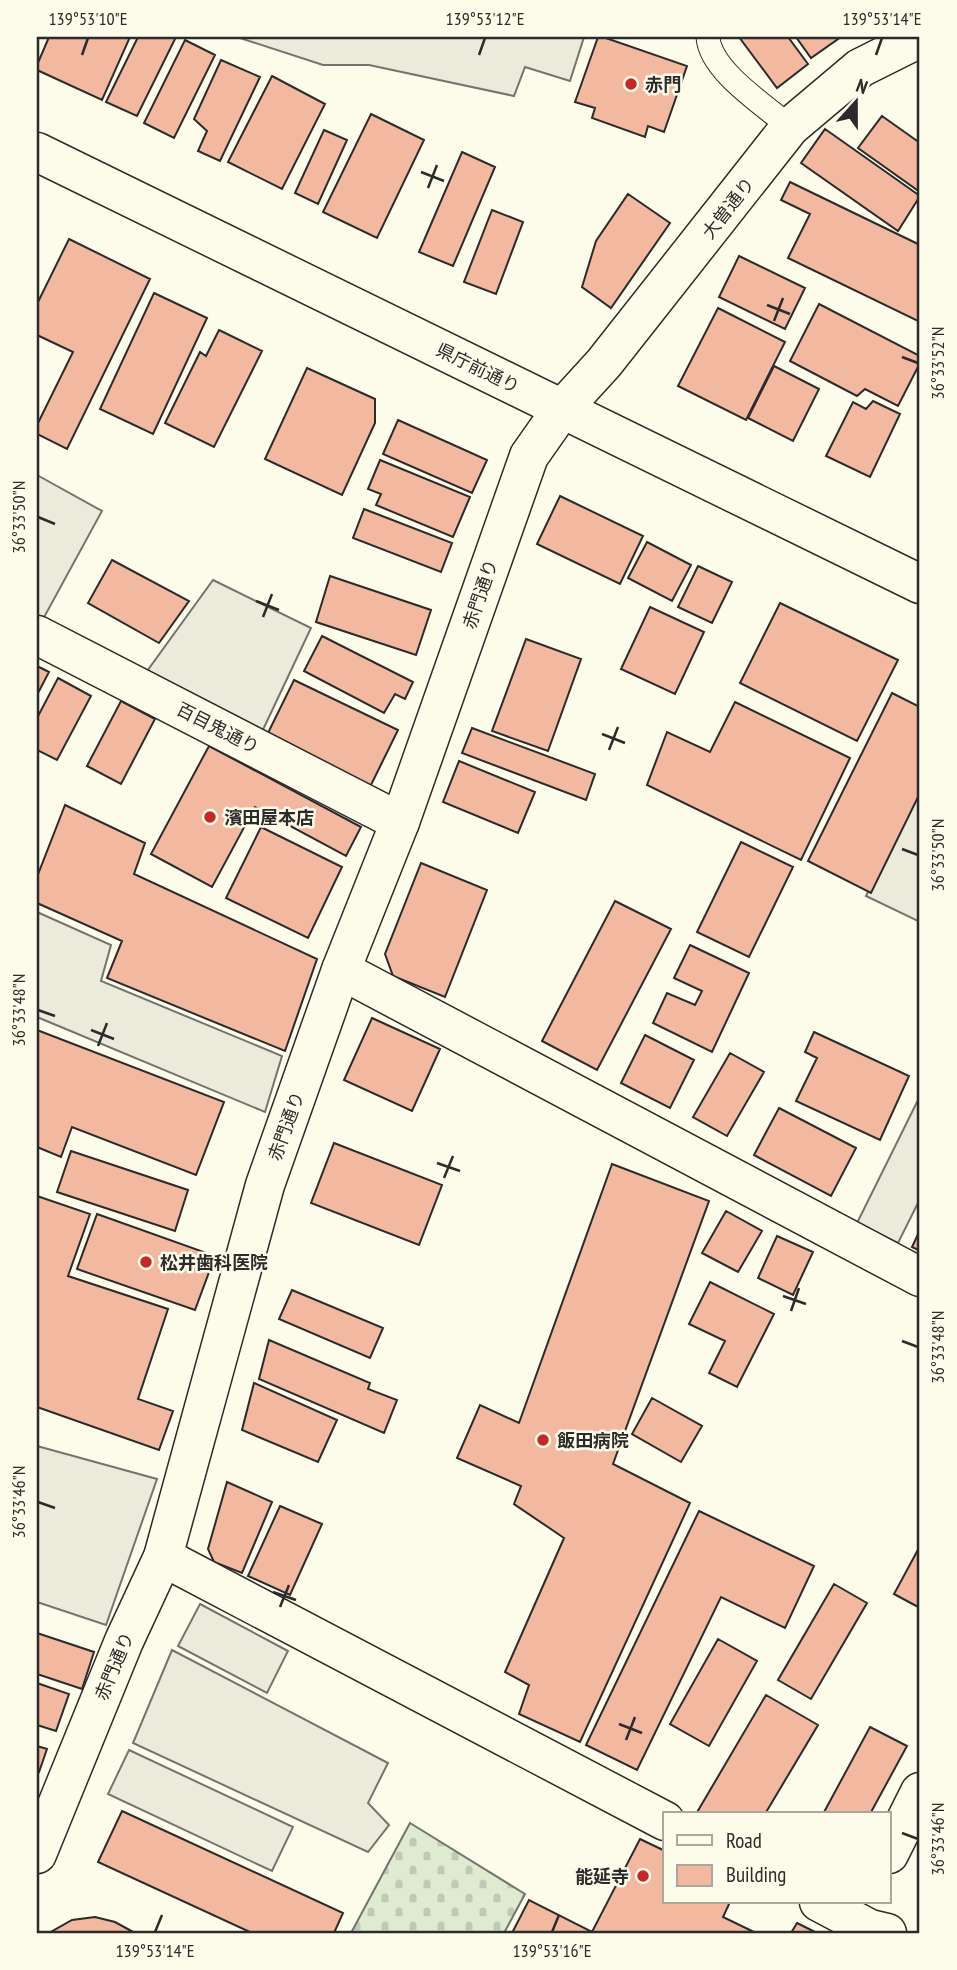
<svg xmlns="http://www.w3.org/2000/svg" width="957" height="1970" viewBox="0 0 957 1970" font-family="'PT Sans Narrow','Noto Sans JP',sans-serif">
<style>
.cemetery{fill:url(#cemetery-stones);stroke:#74746e;stroke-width:2}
.parking{fill:#eceadb;stroke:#74746e;stroke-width:2}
.building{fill:#f2b8a0;stroke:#2b2b2b;stroke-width:2}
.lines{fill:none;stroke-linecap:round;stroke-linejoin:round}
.service-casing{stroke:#2b2b2b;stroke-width:25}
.minor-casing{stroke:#2b2b2b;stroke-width:41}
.tertiary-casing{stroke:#2b2b2b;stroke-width:41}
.primary-casing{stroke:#2b2b2b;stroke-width:41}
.service{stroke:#fdfbea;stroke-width:23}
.minor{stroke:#fdfbea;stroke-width:38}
.tertiary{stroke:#fdfbea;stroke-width:38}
.primary{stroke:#fdfbea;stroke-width:38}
.ticks{fill:none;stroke:#2b2b2b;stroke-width:2.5}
.poi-dot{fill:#c62828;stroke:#fdfbea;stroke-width:2.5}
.labels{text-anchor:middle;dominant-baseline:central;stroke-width:5;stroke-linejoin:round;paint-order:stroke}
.poi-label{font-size:18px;font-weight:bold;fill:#2b2b2b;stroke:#fdfbea;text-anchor:start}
.street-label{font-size:18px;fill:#2b2b2b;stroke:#fdfbea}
.neatline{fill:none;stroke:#2b2b2b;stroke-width:2.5}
.ticks-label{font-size:18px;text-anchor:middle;fill:#2b2b2b}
</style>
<defs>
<pattern id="cemetery-stones" width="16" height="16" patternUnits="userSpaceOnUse" patternTransform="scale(1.75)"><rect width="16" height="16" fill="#deebd1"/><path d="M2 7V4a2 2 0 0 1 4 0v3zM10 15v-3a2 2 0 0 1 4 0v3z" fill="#bfcab4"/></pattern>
</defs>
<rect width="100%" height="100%" fill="#fdfbea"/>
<path class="cemetery" d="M410,1823L525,1894L504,1933H351Z"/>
<path class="parking" d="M237,37H584L570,81L525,67L514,96L369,65H323Z
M37,475L102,511L42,621L37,617Z
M213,580L311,628L260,736L145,674Z
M920,786V922L866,896Z
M37,912L111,945L101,981L282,1056L265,1112L37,1017Z
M920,1096V1199L898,1243L857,1223Z
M37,1446L157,1479L106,1625L37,1602Z
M200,1604L288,1651L267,1693L178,1646Z
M172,1650L388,1763L368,1803L389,1825L368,1852L133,1743Z
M129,1750L293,1827L272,1871L108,1794Z"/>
<path class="building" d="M49,37H130L102,100L37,70V65Z
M138,37H176L137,116L106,102Z
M598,37H603L687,66L664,132L648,126L645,137L592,118L595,108L575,102Z
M739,37H788L808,64L777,88Z
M796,37H836L838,39L811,58Z
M185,40L215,55L174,138L144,123Z
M221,60L260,77L220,161L198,151L207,131L194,119Z
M272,76L325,104L282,189L228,162Z
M371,114L424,140L377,238L323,212Z
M882,116L920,143V192L858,148Z
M825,129L920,196L898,231L801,163Z
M324,130L347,140L318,204L295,193Z
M462,152L495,167L453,266L419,252Z
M790,182L920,245V322L788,258L810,214L781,200Z
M628,194L670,223L611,308L582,287L596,241Z
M492,210L523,222L496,294L464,282Z
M69,239L150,279L67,449L37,434V425L73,352L37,335V304Z
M739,256L805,288L785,329L719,297Z
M154,293L207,318L153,434L100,409Z
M819,304L920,356V363L898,406L865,389L857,396L790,361Z
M718,308L785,342L746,420L678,386Z
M219,330L262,351L214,447L165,423L200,352L206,356Z
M774,366L819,389L793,441L748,418Z
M307,368L375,399V423L342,495L265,459Z
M873,401L900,414L870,477L826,456L853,402L866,409Z
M398,420L487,460L472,493L383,454Z
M380,460L470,497L453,537L376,505L381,494L368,489Z
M560,496L643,536L620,584L537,544Z
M364,509L452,543L441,572L353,538Z
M647,542L691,565L672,601L628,578Z
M112,560L189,601L159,643L88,603Z
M698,566L732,582L712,623L678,607Z
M330,576L431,610L416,655L316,622Z
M780,603L898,660L857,741L740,683Z
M650,607L704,632L675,694L621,669Z
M322,636L413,682L405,699L395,694L384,713L304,671Z
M526,639L581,659L548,751L492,731Z
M37,666L49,672L37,695Z
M58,678L91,696L57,760L37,750V718Z
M294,680L398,730L370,787L266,737Z
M892,693L920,707V793L871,893L808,861Z
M121,701L155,719L121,784L87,766Z
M735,702L850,758L801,860L647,785L667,732L710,752Z
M472,728L595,774L586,800L462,753Z
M209,746L361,827L346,856L255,807L212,887L151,854Z
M459,761L535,792L518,833L443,802Z
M65,805L145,843L134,874L317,959L285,1051L107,978L122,941L37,903V877Z
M261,827L342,867L308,938L226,898Z
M741,842L793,867L749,957L697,932Z
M421,863L487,890L445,997L393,976L385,954Z
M615,901L671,929L597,1070L542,1041Z
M690,945L749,973L712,1052L653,1023L667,993L695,1005L702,991L674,978Z
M372,1018L440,1049L412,1111L344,1080Z
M37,1030L224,1102L196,1175L72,1127L61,1157L37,1147Z
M814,1032L909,1076L880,1140L796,1101L817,1058L805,1052Z
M645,1035L694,1060L670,1108L621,1083Z
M730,1053L764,1072L727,1136L693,1117Z
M779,1108L856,1148L831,1196L754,1155Z
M334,1143L442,1185L419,1245L311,1203Z
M71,1151L188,1190L175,1231L57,1192Z
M612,1164L709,1201L613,1464L690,1503L580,1742L519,1714L529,1685L505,1672L564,1538L514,1504L521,1486L457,1458L480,1405L519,1423Z
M37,1196L90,1214L68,1276L168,1309L138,1399L173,1411L159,1450L37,1407Z
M726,1211L762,1231L738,1272L702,1253Z
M97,1214L215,1256L195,1310L77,1269Z
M920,1230V1251L912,1247Z
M777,1236L813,1252L793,1295L758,1278Z
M710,1282L774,1314L737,1387L709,1373L725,1341L689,1324Z
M292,1290L383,1328L370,1358L279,1319Z
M269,1340L370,1383L368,1389L397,1400L384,1433L259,1379Z
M254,1383L337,1420L318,1462L242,1430Z
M652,1398L702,1426L681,1462L632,1434Z
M227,1482L272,1502L242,1573L214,1562L208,1549Z
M280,1506L322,1524L290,1595L248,1576Z
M699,1511L814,1566L785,1628L721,1597L637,1770L586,1745Z
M920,1546V1608L894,1594Z
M834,1584L867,1603L811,1699L778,1680Z
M37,1633L94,1652L82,1689L37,1674Z
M718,1639L757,1661L709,1746L670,1724Z
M37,1683L69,1694L56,1731L37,1725Z
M766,1695L818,1725L765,1814H696Z
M870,1727L907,1746L870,1814H823Z
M37,1746L47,1749L39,1772L37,1771Z
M122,1811L343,1913L334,1933H252L98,1862Z
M640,1839L665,1851V1902H730L723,1917L756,1933H512L529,1900L592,1932Z
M95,1917L115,1922L135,1933H49L72,1920Z
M797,1923L817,1933H791Z"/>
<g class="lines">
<defs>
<path id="service" d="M708,37C710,71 766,106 790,127"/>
<path id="minor" d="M37,635L400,822
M341,970L920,1277
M163,1557L665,1821
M889,1854L920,1792
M819,1902L870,1929L887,1933"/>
<path id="tertiary" d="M37,1854L124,1641L163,1557L265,1185L341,970L400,822L529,456L562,409L604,363L790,127L860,68L920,38"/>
<path id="primary" d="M37,152L920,584"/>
</defs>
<use href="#service" class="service-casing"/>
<use href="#minor" class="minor-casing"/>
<use href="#tertiary" class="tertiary-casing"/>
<use href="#primary" class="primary-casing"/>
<use href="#service" class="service"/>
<use href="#minor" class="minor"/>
<use href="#tertiary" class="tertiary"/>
<use href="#primary" class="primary"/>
</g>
<path class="ticks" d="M82,55L88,38M479,55L485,38M876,55L882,38M421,172L444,181M428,188L437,165M767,305L790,314M774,321L783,298M902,357L918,363M38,517L55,524M256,601L279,610M263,617L272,594M602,734L625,743M609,750L618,727M902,849L918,855M38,1010L55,1016M91,1030L114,1039M98,1046L107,1023M437,1163L460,1171M444,1178L453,1156M783,1296L806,1304M791,1311L799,1288M902,1341L918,1347M38,1502L55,1508M273,1592L296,1600M280,1607L289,1585M619,1724L642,1733M626,1740L635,1717M902,1833L918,1839M155,1932L162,1915M552,1932L559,1915"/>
<g class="poi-dot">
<circle cx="631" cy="84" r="7"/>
<circle cx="210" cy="817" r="7"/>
<circle cx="146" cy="1262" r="7"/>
<circle cx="543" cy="1440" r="7"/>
<circle cx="643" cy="1876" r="7"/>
</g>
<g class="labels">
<g class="poi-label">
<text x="645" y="84">赤門</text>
<text x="224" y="817">濱田屋本店</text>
<text x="160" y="1262">松井歯科医院</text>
<text x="557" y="1440">飯田病院</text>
<text x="629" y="1876" text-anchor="end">能延寺</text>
</g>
<g class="street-label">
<text transform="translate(728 208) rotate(-52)">大曽通り</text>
<text transform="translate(478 368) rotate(26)">県庁前通り</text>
<text transform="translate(480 594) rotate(-71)">赤門通り</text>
<text transform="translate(218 728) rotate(27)">百目鬼通り</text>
<text transform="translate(286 1126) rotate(-70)">赤門通り</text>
<text transform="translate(114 1666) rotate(-67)">赤門通り</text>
</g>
</g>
<rect width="957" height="1970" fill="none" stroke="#fdfbea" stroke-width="77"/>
<rect x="663" y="1812" width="228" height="91" fill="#fdfbea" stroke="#a9a89e" stroke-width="2"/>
<rect x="677" y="1835" width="35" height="10" fill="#fdfbea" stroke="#a9a89e" stroke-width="2"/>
<text x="726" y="1848" font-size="21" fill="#2b2b2b">Road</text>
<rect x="677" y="1865" width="35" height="21" fill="#f2b8a0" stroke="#a9a89e" stroke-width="2"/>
<text x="726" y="1882" font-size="21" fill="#2b2b2b">Building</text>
<g transform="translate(856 102) rotate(21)" stroke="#fdfbea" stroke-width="5" paint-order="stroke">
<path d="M0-5L12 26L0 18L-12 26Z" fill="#2b2b2b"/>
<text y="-10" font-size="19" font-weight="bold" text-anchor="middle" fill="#2b2b2b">N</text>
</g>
<rect x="38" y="38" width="880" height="1894" class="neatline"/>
<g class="ticks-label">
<text x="88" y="25">139°53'10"E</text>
<text x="485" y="25">139°53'12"E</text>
<text x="882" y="25">139°53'14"E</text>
<text transform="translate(938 363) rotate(-90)" y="6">36°33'52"N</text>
<text transform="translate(19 517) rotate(-90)" y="6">36°33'50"N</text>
<text transform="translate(938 855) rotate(-90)" y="6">36°33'50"N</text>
<text transform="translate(19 1010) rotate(-90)" y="6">36°33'48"N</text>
<text transform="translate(938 1347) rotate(-90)" y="6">36°33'48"N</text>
<text transform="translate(19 1502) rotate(-90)" y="6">36°33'46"N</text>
<text transform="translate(938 1839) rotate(-90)" y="6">36°33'46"N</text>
<text x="155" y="1957">139°53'14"E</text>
<text x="552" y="1957">139°53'16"E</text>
</g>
</svg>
